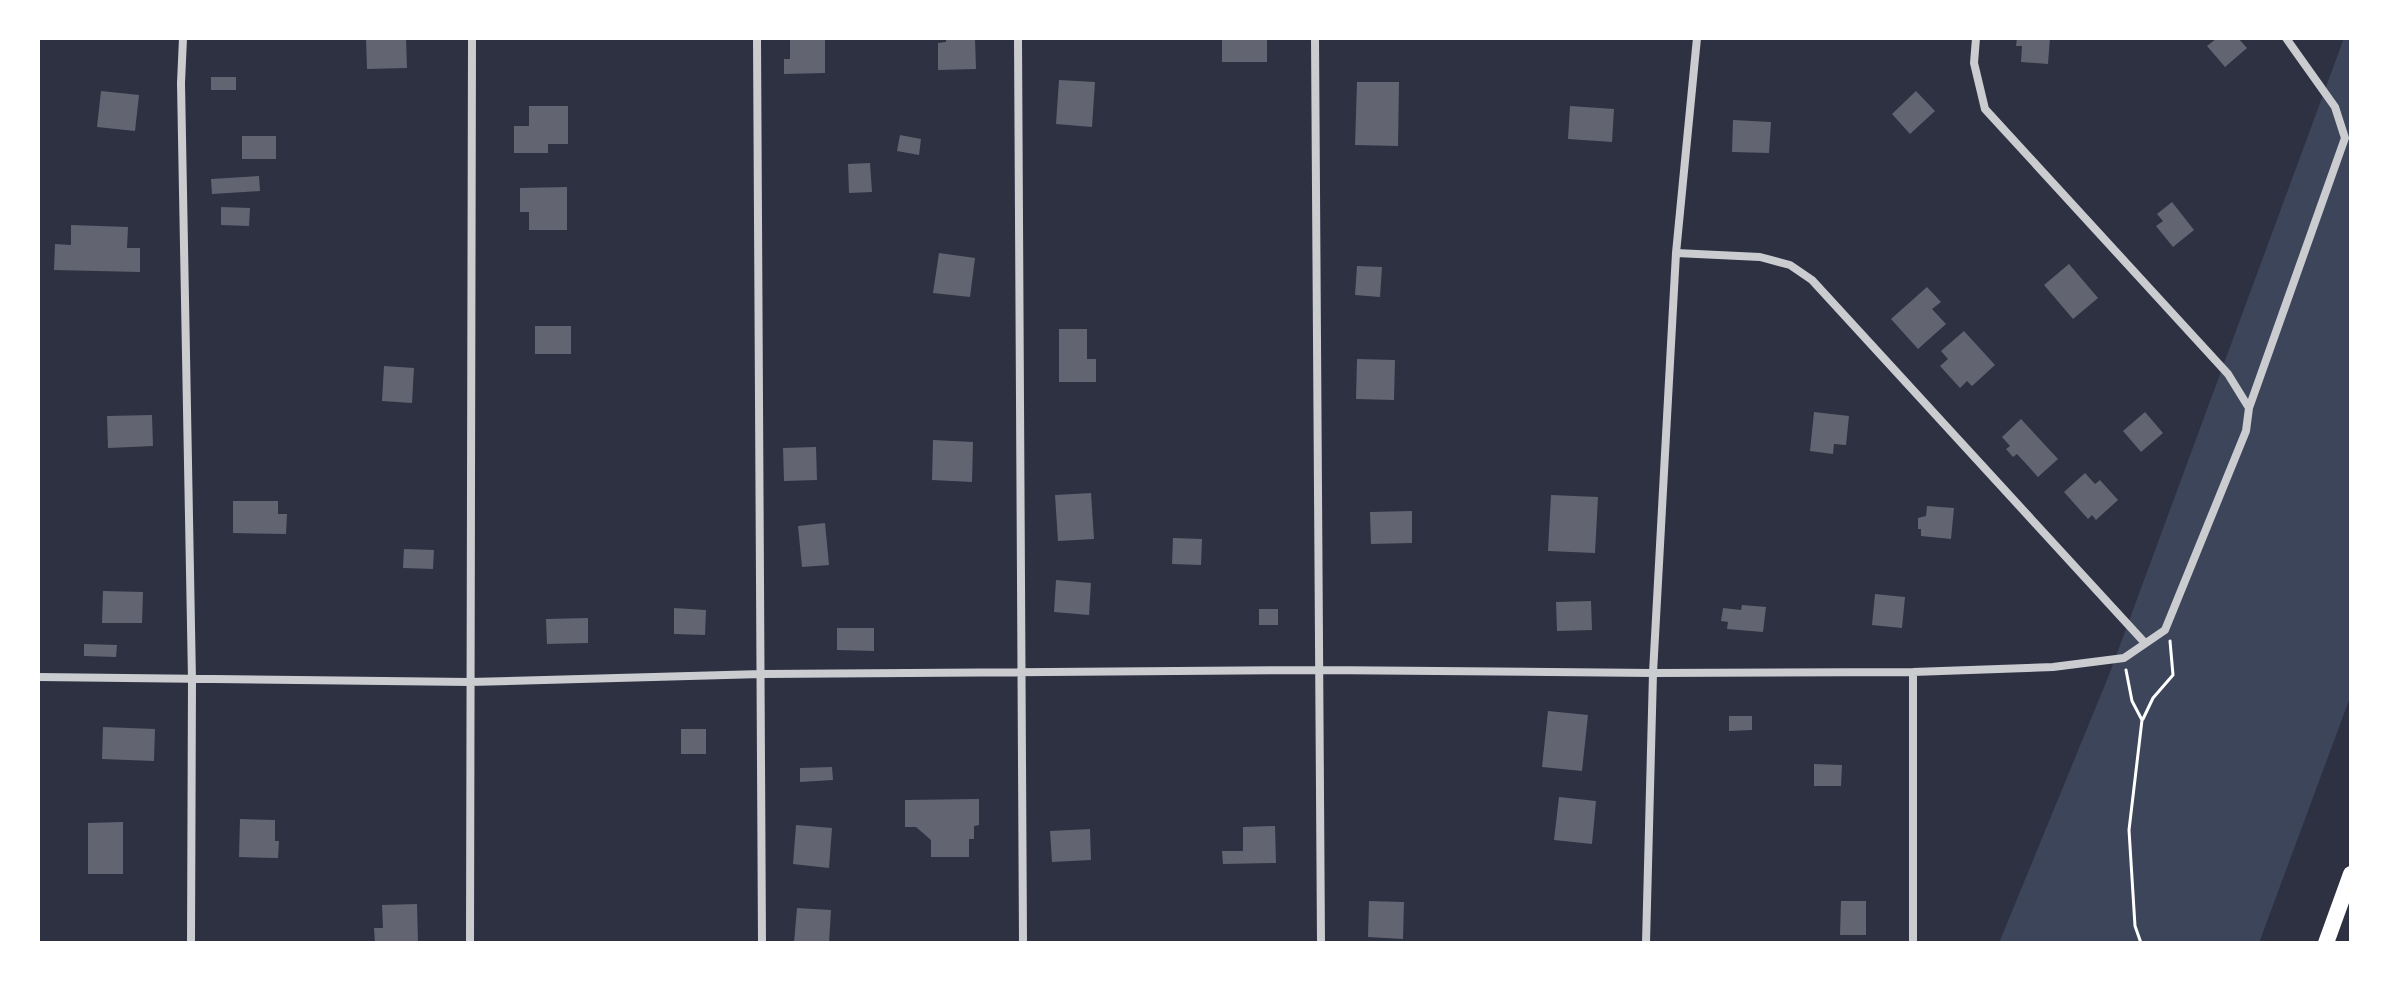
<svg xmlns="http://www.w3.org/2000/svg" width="2389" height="981" viewBox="0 0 2389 981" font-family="Raleway,sans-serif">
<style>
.green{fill:#3c4559}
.building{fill:#626471}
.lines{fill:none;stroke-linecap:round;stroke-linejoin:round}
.path{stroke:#fff;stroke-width:3}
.minor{stroke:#caccd0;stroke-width:8}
.primary{stroke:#fff;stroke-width:16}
</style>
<rect width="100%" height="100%" fill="#2d3142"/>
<path class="green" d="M2344,38H2351V695L2259,943H1999L2109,675Z"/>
<path class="building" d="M366,38H406L407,68L367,69Z
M790,38H825V73L784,74V59H790Z
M946,38H975L976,69L938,70V43L946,42Z
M1222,38H1267V62H1222Z
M2017,38H2050L2048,64L2021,62L2022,46H2016Z
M2217,38H2238L2247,48L2225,67L2207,46Z
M211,77H236V90H211Z
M1059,80L1095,82L1092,127L1056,124Z
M1357,82H1399L1398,146L1355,145Z
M101,91L139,95L135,131L97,127Z
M1916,91L1935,111L1910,134L1892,114Z
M529,106H568V144H548V153H514V126H529Z
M1570,106L1614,109L1612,142L1568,139Z
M1733,120L1771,122L1769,153L1732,152Z
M900,135L921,139L919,155L897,151Z
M242,136H276V159H242Z
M870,163L872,192L849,193L848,164Z
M259,176L260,191L212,194L211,179Z
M567,187V230H529V212H520V188Z
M2172,202L2194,230L2173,247L2156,226L2163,221L2157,214Z
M221,207L250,208L249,226L221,225Z
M71,225L128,227L127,248H140V272L54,270L55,244L71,245Z
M939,253L975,258L970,297L933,293Z
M2069,264L2098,298L2073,319L2044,285Z
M1357,266L1382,267L1380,297L1355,295Z
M1927,287L1941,302L1932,309L1946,324L1918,349L1891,319Z
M535,326H571V354H535Z
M1059,329H1087V359H1096V382H1059Z
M1964,331L1995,365L1972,386L1967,381L1960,388L1940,366L1948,359L1941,351Z
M1357,359L1395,360L1394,400L1356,399Z
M384,366L414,368L412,403L382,401Z
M1814,412L1849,416L1846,445L1834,444L1833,454L1810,451Z
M2145,412L2163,433L2141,452L2123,431Z
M152,415L153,446L108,448L107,416Z
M2021,419L2058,459L2038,477L2017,454L2013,457L2006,449L2010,446L2002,437Z
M933,440L973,442L972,482L932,480Z
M816,447L817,480L784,481L783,448Z
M2085,473L2095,484L2100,480L2118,500L2096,520L2092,515L2088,519L2064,492Z
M1091,493L1094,539L1058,541L1055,495Z
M1551,495L1598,497L1595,553L1548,551Z
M233,501H278V514H287L286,534L233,533Z
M1927,506L1954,508L1951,539L1921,536V529H1918V518L1926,516Z
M1412,511V543L1371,544L1370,512Z
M825,523L829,565L802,567L798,526Z
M1173,538L1202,539L1201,565L1172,564Z
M404,549L434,550L433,569L403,568Z
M1056,580L1091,583L1089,615L1054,612Z
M103,591L143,592L142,623H102Z
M1875,594L1905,597L1902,628L1872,625Z
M1591,601L1592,630L1557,631L1556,602Z
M1742,605L1766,607L1763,632L1727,629L1728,622L1721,621L1723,608L1741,610Z
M674,608L706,610L705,635L674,634Z
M1259,609H1278V625H1259Z
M588,618V643L547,644L546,619Z
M837,628H874V651L837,650Z
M84,644L117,645L116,657L84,656Z
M1548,711L1588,715L1582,771L1542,767Z
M1729,716H1752V730L1729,731Z
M103,727L155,729L154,761L102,759Z
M681,729H706V754H681Z
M1814,764L1842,765L1841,786H1814Z
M832,767L833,780L800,782V768Z
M1559,797L1596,801L1592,844L1554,840Z
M979,799V825L974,826V839H969V857H931V840L916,827H905V800Z
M240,819L275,820V841H279L278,858L239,857Z
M123,822V874H88V823Z
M796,825L832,828L829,868L793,864Z
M1275,826L1276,863L1223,864L1222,851H1243V827Z
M1090,829L1091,860L1052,862L1050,831Z
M1369,901L1404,902L1403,939L1368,937Z
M1841,901H1866V935H1840Z
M417,904L418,943H375L374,928H383L382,905Z
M797,908L831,910L829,943H794Z"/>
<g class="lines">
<path class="path" d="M2126,670L2132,701L2142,720L2129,830L2135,926L2141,943
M2143,719L2153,698L2173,675L2170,641"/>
<path class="minor" d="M183,38L181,83L192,680L191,943
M757,38L762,943
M1018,38L1023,943
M1315,38L1321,943
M1676,253L1760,257L1790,265L1812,280L2145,643
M2249,408L2345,138L2335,107L2286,38
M38,677L470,682L762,674L1320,670L1653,673L1913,672L2053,667L2124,658L2165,630L2246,431L2249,408L2228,374L1985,109L1974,63L1976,38
M470,943L472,38
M1646,943L1653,673L1676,253L1697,38
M1913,943V672"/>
<path class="primary" d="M2326,943L2351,874"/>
</g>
<rect width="2389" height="981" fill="none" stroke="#ffffff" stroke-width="80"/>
</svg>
